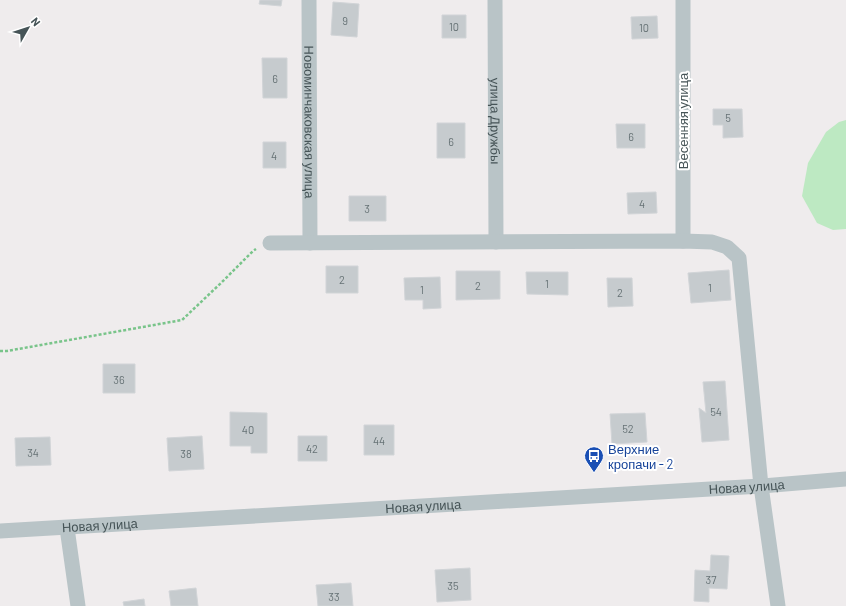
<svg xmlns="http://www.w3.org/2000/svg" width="846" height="606" viewBox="0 0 846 606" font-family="Barlow,sans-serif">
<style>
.green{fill:#bde9c2}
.building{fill:#c6cbce;stroke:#d1d4d7}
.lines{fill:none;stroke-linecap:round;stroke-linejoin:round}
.path{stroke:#79c48a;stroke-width:2.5;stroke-dasharray:3 2;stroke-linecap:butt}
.street{stroke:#b9c4c7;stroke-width:15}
.labels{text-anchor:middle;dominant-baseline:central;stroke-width:4;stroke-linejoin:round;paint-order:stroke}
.number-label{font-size:11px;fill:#667275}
.street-label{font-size:13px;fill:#465457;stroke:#fff}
.transit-label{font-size:13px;fill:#164399;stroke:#fff;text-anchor:start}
</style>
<rect width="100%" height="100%" fill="#efeced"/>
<path class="green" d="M846,120V229L833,230L817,223L802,196L808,163L826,132L839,122Z"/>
<path class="building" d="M260,0H282L281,6L259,4Z
M333,2L359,4L357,37L331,35Z
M442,15H466V38H442Z
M657,16L658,38L632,39L631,17Z
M262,58H287V98H263Z
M713,109H742L743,137L723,138V125H713Z
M437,123H465V158H437Z
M616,124H645V148H617Z
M263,142H286V168H263Z
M656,192L657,213L628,214L627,193Z
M349,196H386V221H349Z
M326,266H358V293H326Z
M729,270L731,300L691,303L688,273Z
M456,271H500V299L456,300Z
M526,272H568V295L527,294Z
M440,277L441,308L423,309V300H405L404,278Z
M607,278H632L633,306L608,307Z
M103,364H135V393H103Z
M725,381L729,440L702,442L699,408L706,413L703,382Z
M230,412L267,413V453H251V446H230Z
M645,413L647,442L612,444L610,414Z
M364,425H394V455H364Z
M202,436L204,469L169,471L167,438Z
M298,436H327V461H298Z
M50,437L51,465L16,466L15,438Z
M711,555L729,556L727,589L709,588V602L694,601L695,570L710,571Z
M470,568L471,600L437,602L435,570Z
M351,583L353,606H318L316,585Z
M196,588L198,606H171L169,591Z
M144,599L145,606H124L123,602Z"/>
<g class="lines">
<path class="path" d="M0,351H7L182,320L221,283L253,251L256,249"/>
<g class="street">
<path id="s1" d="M309,0L310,243"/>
<path id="s2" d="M495,0L496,242"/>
<path d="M683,241V0"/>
<path d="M270,243L683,241L712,242L727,247L739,258L761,486L778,606"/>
<path d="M67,528L78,606"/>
<path id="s3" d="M0,531L761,486L846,479"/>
</g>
</g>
<defs>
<symbol id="bus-pin" viewBox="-11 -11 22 30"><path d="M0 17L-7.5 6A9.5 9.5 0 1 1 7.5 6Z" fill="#1a4fb4" stroke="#fff"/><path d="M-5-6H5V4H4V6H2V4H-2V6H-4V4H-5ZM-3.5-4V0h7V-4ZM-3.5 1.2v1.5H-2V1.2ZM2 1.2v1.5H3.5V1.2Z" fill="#fff"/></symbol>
</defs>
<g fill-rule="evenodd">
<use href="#bus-pin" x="583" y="445" width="22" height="30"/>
</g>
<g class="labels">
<g class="number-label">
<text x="345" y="20">9</text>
<text x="454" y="26">10</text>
<text x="644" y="27">10</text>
<text x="275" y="78">6</text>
<text x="728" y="117">5</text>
<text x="631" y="136">6</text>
<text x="451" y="141">6</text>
<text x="274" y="155">4</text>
<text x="642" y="203">4</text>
<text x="367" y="208">3</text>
<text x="342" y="279">2</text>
<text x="547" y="283">1</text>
<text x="478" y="285">2</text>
<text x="710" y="287">1</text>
<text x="422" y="289">1</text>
<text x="620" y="292">2</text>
<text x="119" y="379">36</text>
<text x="716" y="411">54</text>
<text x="628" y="428">52</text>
<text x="248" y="429">40</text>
<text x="379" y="440">44</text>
<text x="312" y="448">42</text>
<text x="33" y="452">34</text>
<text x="186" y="453">38</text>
<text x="711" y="579">37</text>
<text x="453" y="585">35</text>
<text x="334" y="596">33</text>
</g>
<g class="street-label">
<text stroke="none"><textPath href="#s2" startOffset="121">улица Дружбы</textPath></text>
<text transform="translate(683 121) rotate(-90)">Весенняя улица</text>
<text stroke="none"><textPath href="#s1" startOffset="122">Новоминчаковская улица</textPath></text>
<text stroke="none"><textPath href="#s3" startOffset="748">Новая улица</textPath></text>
<text stroke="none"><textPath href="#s3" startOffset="424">Новая улица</textPath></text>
<text stroke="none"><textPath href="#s3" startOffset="100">Новая улица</textPath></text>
</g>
<g class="transit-label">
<text x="608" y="449">Верхние<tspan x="608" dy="15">кропачи - 2</tspan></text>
</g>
</g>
<g transform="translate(28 28) rotate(51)" stroke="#ffffff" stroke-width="3" paint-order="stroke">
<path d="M0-3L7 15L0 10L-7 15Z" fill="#465457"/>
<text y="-6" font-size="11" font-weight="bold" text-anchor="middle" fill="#465457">N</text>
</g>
</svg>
